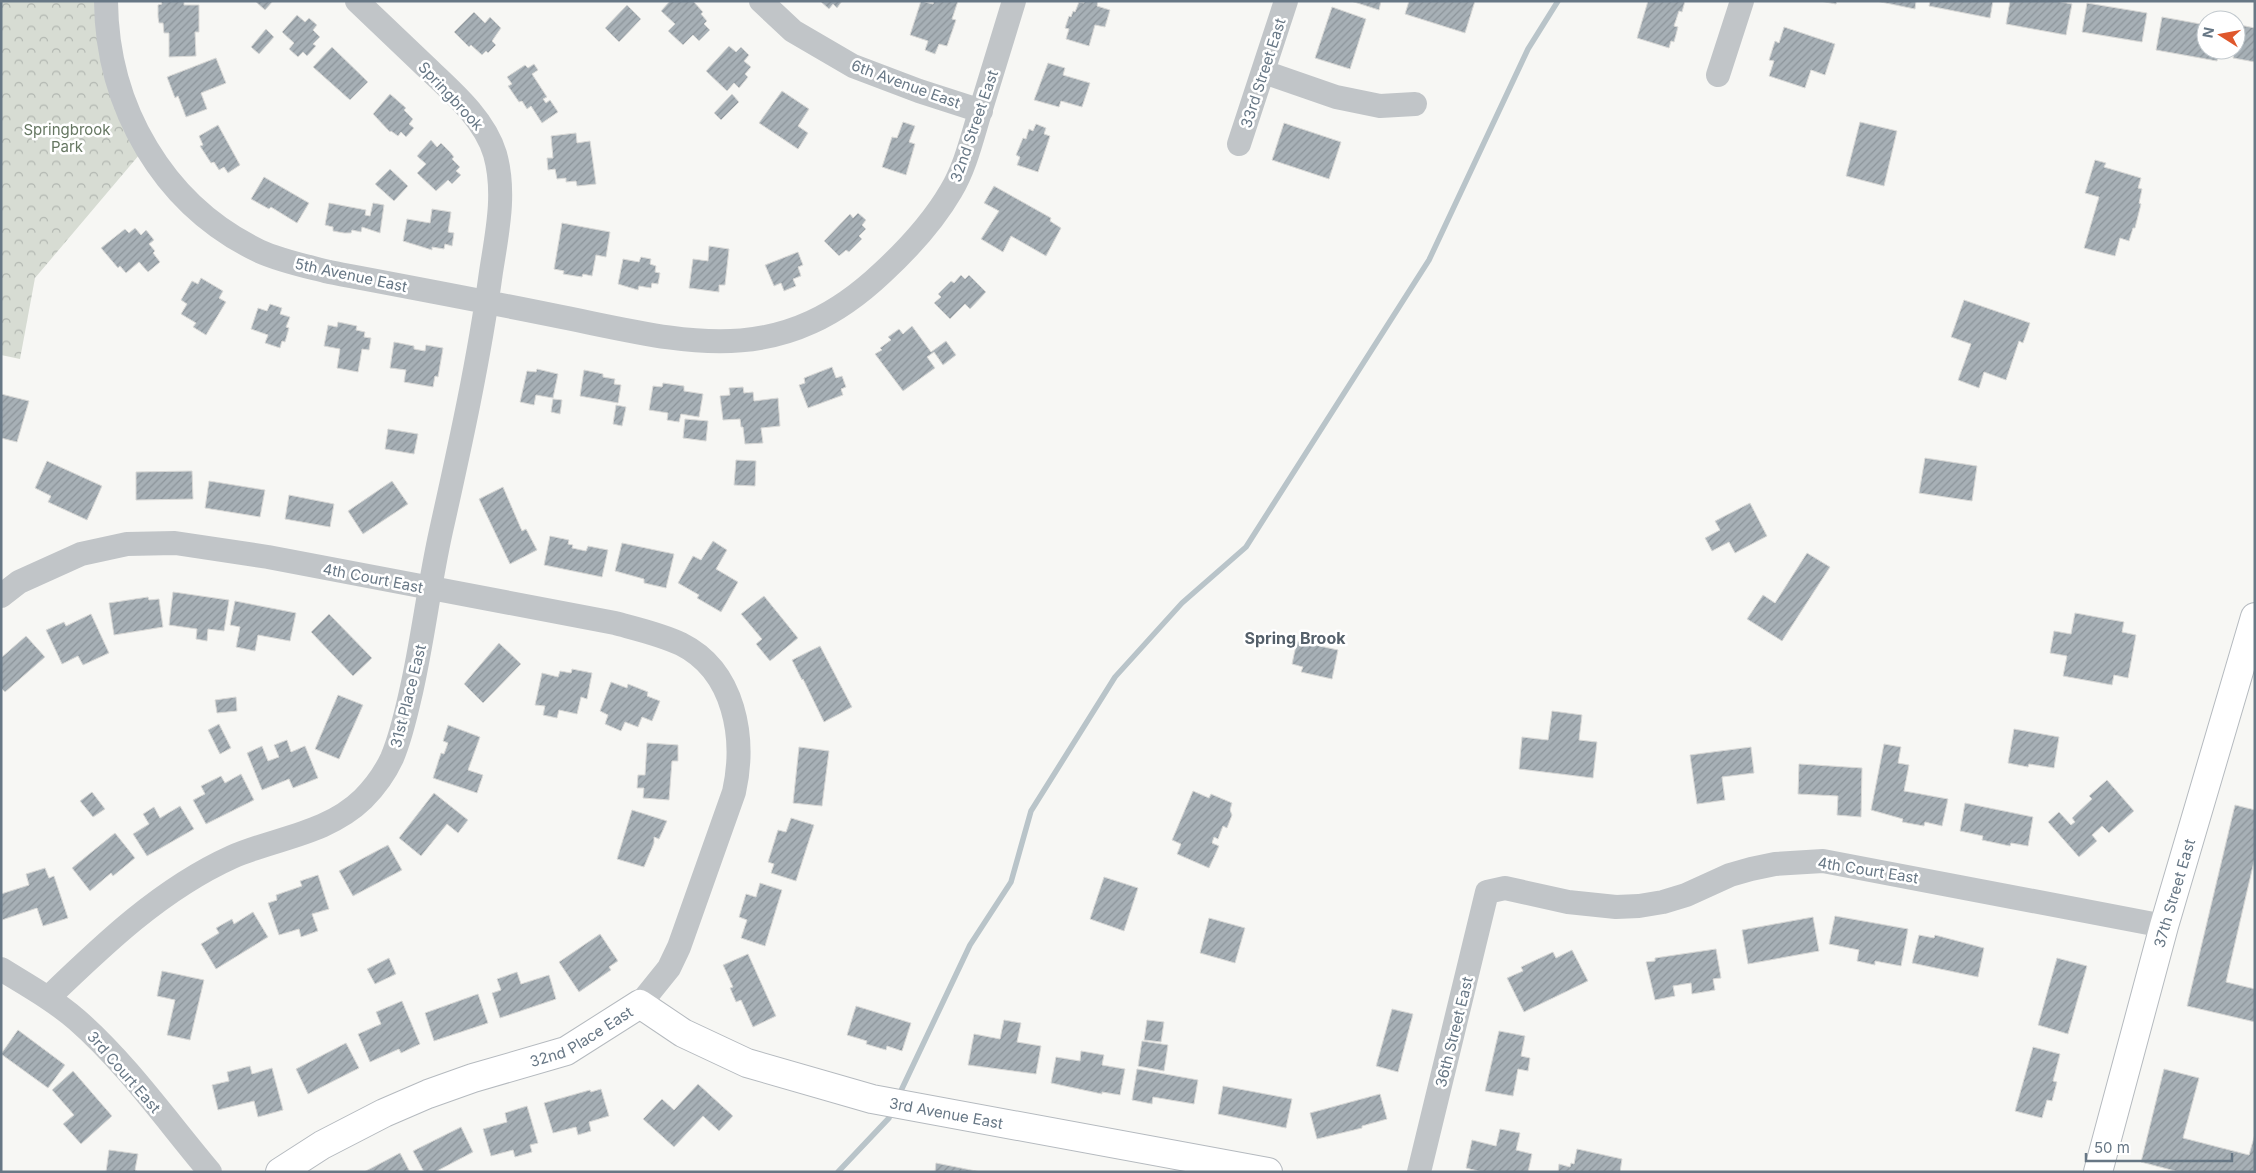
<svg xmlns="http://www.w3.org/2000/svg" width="2256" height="1173" viewBox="0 0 2256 1173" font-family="Inter,sans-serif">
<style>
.park{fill:url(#park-crowns)}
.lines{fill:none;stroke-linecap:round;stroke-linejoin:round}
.stream{stroke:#b9c4c9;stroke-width:5.5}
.building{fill:url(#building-hatch);stroke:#d9d9d7}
.secondary-casing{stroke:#b5babf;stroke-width:30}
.street{stroke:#c1c5c8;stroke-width:24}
.secondary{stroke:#fff;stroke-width:28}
.labels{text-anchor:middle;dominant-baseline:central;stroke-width:5;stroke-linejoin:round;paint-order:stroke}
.street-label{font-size:15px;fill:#677785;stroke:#fff}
.park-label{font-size:15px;fill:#667762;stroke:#fff}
.neighbourhood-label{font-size:16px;font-weight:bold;fill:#55606a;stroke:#fff}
</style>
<defs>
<pattern id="park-crowns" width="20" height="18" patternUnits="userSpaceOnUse" patternTransform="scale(1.25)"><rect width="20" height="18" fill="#d7dcd3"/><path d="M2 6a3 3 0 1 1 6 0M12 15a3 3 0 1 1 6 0" fill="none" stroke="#b2b7b1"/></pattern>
<pattern id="building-hatch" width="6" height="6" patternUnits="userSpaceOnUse" patternTransform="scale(1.25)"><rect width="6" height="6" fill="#a7b0b6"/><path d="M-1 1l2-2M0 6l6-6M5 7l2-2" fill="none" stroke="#8c949a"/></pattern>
</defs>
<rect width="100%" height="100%" fill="#f7f7f4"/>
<path class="park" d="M1,1H106L145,148L35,278L20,359L1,355Z"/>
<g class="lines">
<path class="stream" d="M898,1097L970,945L1011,882L1031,811L1115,677L1182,603L1246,547L1429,260L1528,49L1558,1
M838,1172L889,1118L892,1110"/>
</g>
<path class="building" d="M161,1H184V5H199V32H195L196,56L169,57V33H164L163,23H159L158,17V5L162,4Z
M255,1H273L265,10Z
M670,1H693L703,12L701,14L707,21L704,24L710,30L699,41L693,35L683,45L668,31L675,24L661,11Z
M820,1H842L837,8L833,4L829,9Z
M921,1L933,4L934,1H958L952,19L956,20L947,46L939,44L935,54L925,50L928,41L910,35Z
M1084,1H1098L1097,6L1110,10L1105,27L1095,25L1089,46L1066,39L1069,29L1065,28L1069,16L1071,17L1073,11L1075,12L1079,2L1084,3Z
M1351,1H1381L1379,10Z
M1409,1H1475L1465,33L1405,14Z
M1648,1H1685L1682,12L1679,11L1674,26L1678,27L1674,42L1671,41L1669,48L1637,38Z
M1820,1H1837L1836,4Z
M1876,1H1916L1915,9Z
M1930,1H1993L1990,18L1929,6Z
M2010,1H2056L2072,4L2066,35L2006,24Z
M2087,3L2147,13L2142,42L2082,32Z
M627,5L641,19L619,42L605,28Z
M1332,7L1366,19L1350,69L1315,58Z
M474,12L485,23L490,17L501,28L492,41L496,45L488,53L486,51L482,55L471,45L469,47L454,32Z
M297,15L305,22L309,18L317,25L313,30L320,37L313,44L316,46L307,56L303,52L298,57L289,49L294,43L282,32Z
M2162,17L2206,25V50H2219L2217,61L2156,50Z
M2240,25L2255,28V62L2233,58Z
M1784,27L1835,44L1825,75L1811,70L1805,88L1769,76L1774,61L1769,60L1775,41L1779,43Z
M266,29L274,37L259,54L251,47Z
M729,46L736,52L741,47L749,55L744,61L751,67L745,74L748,77L739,88L734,83L727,91L706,71Z
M332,47L368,82L350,100L313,67Z
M216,58L226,83L201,93L207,109L186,117L178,96L175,98L167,77Z
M1048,63L1065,68L1063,75L1090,83L1082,107L1061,101L1059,107L1034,100Z
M534,64L538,70L532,74L547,97L543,99L546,103L550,100L558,112L542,123L531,106L527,109L522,101L519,102L508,86L512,84L507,77L525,65L528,68Z
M782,91L809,109L798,126L808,133L798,149L759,123Z
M390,94L406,108L404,110L413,119L409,124L414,128L406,137L401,132L398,136L391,131L390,132L373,114Z
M732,94L739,102L721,120L714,113Z
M903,122L915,126L909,142L915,144L906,175L882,167L892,137L897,138Z
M1860,122L1897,131L1884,186L1846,176Z
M1284,123L1341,142L1329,179L1272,160Z
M1036,124L1046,128L1044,134L1050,136L1038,172L1017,165L1020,157L1016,155L1023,138L1026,139L1029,129L1033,131Z
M218,125L240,165L228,173L224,167L219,170L214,162L211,163L200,146L203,145L199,136Z
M576,133L577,143L590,141L596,184L577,186L576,181L566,182V178L557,179L555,169L548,170L547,158H553L551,136Z
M431,140L437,147L441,143L450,152L454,157L452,159L460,167L456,171L461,175L452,184L448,180L436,191L417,173L426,164L417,156Z
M2095,160L2106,163L2104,167L2141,178L2138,188L2142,189L2139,203L2141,204L2135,228H2133L2129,241L2120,238L2115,256L2084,248L2099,197L2085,193Z
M390,169L408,186L394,201L375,184Z
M264,177L309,203L297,223L271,207L269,209L251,199Z
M994,186L1051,218L1050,221L1061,228L1046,256L1011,236L1003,252L981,239L999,211L984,203Z
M329,203L366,210L365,215L370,216L373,203L384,205L380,233L362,227L361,232L352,230L351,233H344L333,231V227L325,225Z
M432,209L451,212L448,232L454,233L452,246L445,244L444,249L432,247V250L403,241L407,219L430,223Z
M858,213L866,220L862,225L866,229L859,236L862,239L849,252L846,250L839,256L824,241L850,214L853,218Z
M562,223L610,232L606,257L596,255L592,276L583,274L582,277L563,274L564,271L554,269Z
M135,228L141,235L146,230L154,240L149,244L155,251L153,253L160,262L148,272L139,262L126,273L120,266L118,268L101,248L125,229L129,233Z
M709,246L729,249L725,285H719V292L689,288L693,259L708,261Z
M798,252L803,265L798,267L801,276L793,279L796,286L784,291L781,283L774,286L765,265Z
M641,257L651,259L650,264L656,266L655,272L660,273L658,284L652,283L651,288L639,286L638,290L618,284L623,259L639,262Z
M961,275L965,279L969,275L986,292L970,309L965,304L950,319L934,303L941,297L938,294L951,281L954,283Z
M201,278L223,291L219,298L226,302L206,335L193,327L196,323L181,314L187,304L181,300L192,281L198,284Z
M1964,300L2030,323L2023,343L2019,341L2006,380L1984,372L1979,388L1958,380L1971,344L1951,337Z
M270,304L282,308L280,314L290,317L286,327L289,328L285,342L282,341L280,348L265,343L268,335L251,329L258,308L267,311Z
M338,322L357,326L356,330L365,332L364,337L371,338L369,350L362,349L358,372L337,368L340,349L324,346L328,325L337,327Z
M912,326L931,352L946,341L956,355L943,365L934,352L927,357L935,368L903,391L875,354L882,350L880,348L891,340L888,337L899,329L903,334Z
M394,342L414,346V349L425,351L426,345L443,348L438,377L435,376L433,387L404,382L406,370L390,368Z
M832,367L836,378L842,376L846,387L841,389L843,395L808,408L799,385L805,383L804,378Z
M537,369L558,374L553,398L536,395L534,405L520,402L527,371L536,372Z
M584,370L603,374V377L615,379L614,384L621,385L618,403L580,396Z
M663,383L684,386V391L703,394L699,417L681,414L679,422L667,420L668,413L649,410L653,386L662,387Z
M743,387L744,393L753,392L754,401L778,398L780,426L761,428L763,443L745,444L743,427H741L740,419L723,420L720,396L730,395L729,388Z
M1,394L29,401L17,442L1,438Z
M553,399L562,400L560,414L551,412Z
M616,405L626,407L622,426L613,424Z
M685,419L708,421L706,441L683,438Z
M388,429L418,434L414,454L385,449Z
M1925,458L1977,466L1972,501L1919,493Z
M736,460L756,461L755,486L734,485Z
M47,461L102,486L87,520L48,502L51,496L35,488Z
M192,471L193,499L136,500V472Z
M209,481L265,490L260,517L205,508Z
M392,481L408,504L363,534L348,511Z
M503,487L522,531L526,529L537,550L510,564L479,499Z
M289,495L334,504L330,527L285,519Z
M1750,503L1767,536L1735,553L1729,542L1712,551L1705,538L1720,530L1715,521Z
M550,536L569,540L568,544L573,545L572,548L586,551L588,546L608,550L602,577L544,565Z
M713,541L727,550L716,569L738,582L721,612L697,598L699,595L678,583L693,556L701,560Z
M622,543L674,554L666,588L644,583V579L615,571Z
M1807,553L1830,567L1782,641L1747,619L1763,595L1775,603Z
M173,592L229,600L224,631L208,629L207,641L196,639L197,629L169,625Z
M764,596L798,638L770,661L756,644L762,639L741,614Z
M148,597L149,600L159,599L163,627L114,635L109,603Z
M235,601L296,613L290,641L258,635L255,651L236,647L240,627L230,625Z
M2075,613L2124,622L2122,632L2136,635L2128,678L2114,675L2112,685L2063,676L2067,656L2050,653L2054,631L2071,634Z
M91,614L109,653L83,665L78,656L62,664L46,630L64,622L66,626Z
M329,614L372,658L353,676L311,632Z
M26,636L45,657L5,692L1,688V658Z
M1297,641L1338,650L1332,679L1301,672L1303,667L1292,664Z
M499,643L521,664L483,703L464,684Z
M820,646L852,707L824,722L803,679L802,680L792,660Z
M572,669L592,673L587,699L581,697L577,714L559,710L557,718L543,715L545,706L535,705L542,673L558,677L560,671L571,673Z
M611,682L627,688L628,684L648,692L647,696L660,701L652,721L642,717L638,727L625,722L621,731L605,724L608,715L600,711Z
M338,695L363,705L339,759L315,749Z
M236,697L237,711L217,713L215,700Z
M1552,711L1582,715L1579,740L1597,742L1593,778L1519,769L1522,737L1548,740Z
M219,724L231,748L220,754L208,730Z
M448,725L480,737L468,770L483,775L477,793L433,778L441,753L444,754L448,743L443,741Z
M2014,729L2059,737L2054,768L2029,764L2028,767L2008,763Z
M287,740L291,752L305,746L318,778L293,788L289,779L262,790L247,753L262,746L268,761L279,757L274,745Z
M647,743L678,745V761H672L669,800L643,798L644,788H637L638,775H645Z
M1884,744L1901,747L1898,763L1909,765L1904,791L1948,799L1942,826L1925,822L1924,826L1902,822L1903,819L1871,810Z
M799,747L829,751L822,806L793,803Z
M1751,747L1754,773L1722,777L1725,800L1697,804L1690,755Z
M1799,764L1862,768L1861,817L1837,815L1838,796L1798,794Z
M241,774L254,800L206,824L193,800L205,794L201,786L221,776L225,783Z
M2107,780L2134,811L2109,833L2102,826L2092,835L2097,841L2079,857L2048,822L2059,812L2071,825L2075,822L2072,818L2092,799L2089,796Z
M1193,791L1209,798L1211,794L1232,803L1230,810L1232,815L1227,828L1223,826L1218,839L1214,837L1212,843L1219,846L1209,868L1177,854L1181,844L1172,840Z
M92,792L105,809L93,817L80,801Z
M434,793L468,820L458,833L447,824L421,856L399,838Z
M1965,803L2033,817L2028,846L2011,843L2010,846L1982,840L1983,836L1960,831Z
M2235,805L2255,810V857L2226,982L2255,989V1022L2187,1006Z
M180,806L194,829L147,856L133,834L149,824L143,814L154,807L160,818Z
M632,810L667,821L659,839L654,837V843L644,867L617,859Z
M791,818L814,825L796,881L771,873L774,864L768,862L778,830L786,832Z
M115,833L135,858L113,876L111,873L90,891L72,868Z
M388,845L402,870L353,896L339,871Z
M45,868L49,878L54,876L68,918L43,926L37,908L2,920L1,894L29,885L26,874Z
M318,875L329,909L312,914L318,931L301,937L299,929L279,935L268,903L277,900L276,895L302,886L300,881Z
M1104,877L1138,888L1124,931L1090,919Z
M760,883L782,890L765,946L741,938L747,920L739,917L746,894L756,897Z
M253,912L268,937L216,969L201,944L219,933L216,928L232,919L234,924Z
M1835,916L1908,929L1901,966L1875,961V965L1857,961L1859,950L1829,944Z
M1813,917L1819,951L1748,964L1742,930Z
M1209,918L1245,928L1235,963L1200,953Z
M600,934L618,961L609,967L611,970L579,992L559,962Z
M1919,935L1934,938L1935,935L1984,948L1978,977L1912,963Z
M1716,949L1721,978L1713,979L1715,990L1692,994L1691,983L1673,986L1675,996L1655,1000L1646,962L1655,961V958Z
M1572,950L1588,981L1524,1012L1507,978L1523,971L1521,967L1553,952L1556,958Z
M748,954L776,1016L753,1027L741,1000L736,1002L730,988L733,987L723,965Z
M389,958L396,974L375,984L367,969Z
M2057,958L2087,966L2068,1034L2038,1025Z
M162,971L204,980L190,1040L167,1035L175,1000L157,996Z
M517,972L521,984L549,975L556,999L500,1018L492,993L501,990L497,979Z
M478,994L488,1023L434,1041L425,1013Z
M402,1001L420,1044L401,1053L399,1049L370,1062L358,1034L381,1024L376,1012Z
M856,1006L911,1023L902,1051L887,1046L886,1050L866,1044L867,1041L847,1035Z
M1392,1009L1413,1014L1398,1072L1376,1066Z
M1004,1020L1021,1023L1017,1042L1041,1046L1036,1074L968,1065L974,1034L1000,1039Z
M1147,1020L1164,1022L1161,1042L1144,1040Z
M18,1030L65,1065L48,1088L1,1054Z
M1499,1031L1525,1036L1521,1056L1530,1058L1528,1071L1518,1069L1513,1096L1485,1091Z
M1142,1041L1168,1045L1164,1071L1138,1066Z
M346,1043L359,1068L308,1094L296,1069Z
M2033,1047L2060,1054L2053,1081L2057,1082L2052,1101L2047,1100L2042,1118L2015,1111Z
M1081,1051L1104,1055L1102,1065L1125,1069L1120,1095L1102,1092V1094L1051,1083L1056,1057L1080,1061Z
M250,1066L252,1074L272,1068L283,1110L258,1117L254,1101L218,1110L212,1085L229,1081L227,1072Z
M1137,1069L1198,1080L1194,1104L1153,1097L1152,1104L1132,1100Z
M2164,1069L2199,1078L2183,1138L2249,1155L2255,1134V1172H2179L2141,1162Z
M73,1071L112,1116L81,1144L63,1124L74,1115L52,1090Z
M698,1084L733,1116L719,1131L703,1116L674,1147L643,1119L662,1099L674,1110Z
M1223,1086L1292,1099L1286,1128L1218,1114Z
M601,1089L609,1116L589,1122L591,1131L578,1135L576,1127L553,1133L544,1103L590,1090L591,1092Z
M1380,1094L1387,1119L1362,1126V1128L1317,1139L1310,1113Z
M527,1106L538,1143L530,1145L532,1152L515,1157L513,1150L491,1156L483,1129L507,1122L505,1113Z
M461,1127L473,1152L435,1172H424L413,1151Z
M1500,1129L1520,1133L1516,1150L1532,1154L1528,1172H1482L1466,1168L1472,1140L1496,1146Z
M1577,1149L1622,1159L1620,1172H1558L1559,1164L1570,1167L1571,1163L1574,1164Z
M109,1150L138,1154L135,1170L138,1172H106Z
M400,1153L410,1172H364Z
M936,1163L981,1172H935Z"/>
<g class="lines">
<defs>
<g id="secondary">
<path id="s1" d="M280,1172L322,1145L384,1113L428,1094L473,1078L566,1051L640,1004L683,1033L747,1063L872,1099L1268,1172"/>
<path id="s2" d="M2098,1172L2164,926L2255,617"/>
</g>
</defs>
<use href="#secondary" class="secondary-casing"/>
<path class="street" d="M106,1C107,107 163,205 259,251C281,261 306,266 329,272C403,286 478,300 552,315C680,340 775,374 882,273C908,249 933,222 951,191C965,168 972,138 980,112C991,75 1003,38 1014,1
M761,1L793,31L853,66L919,91L981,111
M1264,72L1336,97L1380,106L1415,104
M1718,75L1742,1
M1239,144L1286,1
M1,596L19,582L81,554L127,544L175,543L268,557L615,623C637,629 660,634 681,644C735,671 746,738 734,792L679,947L669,968L640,1004
M1,969C27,985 54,1000 77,1020C127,1064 167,1121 210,1172
M48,998C103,945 161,889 232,857C275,838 327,834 363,799C374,788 385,773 392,758C401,737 406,714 411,692C423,639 429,585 441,531C460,446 479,360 491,272C497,233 506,193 495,154C484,117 448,88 421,62C400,42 379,22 357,1
M1419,1172L1487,892L1505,888L1568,902L1616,907L1639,906L1663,902L1686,895L1730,875L1751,869L1775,864L1823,861L2164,926"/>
<use href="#secondary" class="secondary"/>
</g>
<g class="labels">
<g class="street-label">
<text transform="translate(1263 73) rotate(-72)">33rd Street East</text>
<text transform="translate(906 84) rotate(20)">6th Avenue East</text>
<text transform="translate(451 96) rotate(47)">Springbrook</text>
<text transform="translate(974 126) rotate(-71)">32nd Street East</text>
<text transform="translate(351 275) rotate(12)">5th Avenue East</text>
<text transform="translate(373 578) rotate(11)">4th Court East</text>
<text transform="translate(408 696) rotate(-76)">31st Place East</text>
<text transform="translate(1868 870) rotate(9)">4th Court East</text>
<text stroke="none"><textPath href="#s2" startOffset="289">37th Street East</textPath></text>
<text transform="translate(1454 1032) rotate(-76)">36th Street East</text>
<text stroke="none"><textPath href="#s1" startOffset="332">32nd Place East</textPath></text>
<text transform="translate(124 1072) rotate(49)">3rd Court East</text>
<text stroke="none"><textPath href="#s1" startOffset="728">3rd Avenue East</textPath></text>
</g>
<g class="park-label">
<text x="67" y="129">Springbrook<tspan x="67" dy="17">Park</tspan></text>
</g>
<g class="neighbourhood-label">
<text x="1295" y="638">Spring Brook</text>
</g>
</g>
<rect width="2256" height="1173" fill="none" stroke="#677785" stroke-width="5"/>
<g transform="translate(2221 35) rotate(281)"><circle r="24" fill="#ffffff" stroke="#c2c9ce"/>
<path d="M0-4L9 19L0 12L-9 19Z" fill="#df572c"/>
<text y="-8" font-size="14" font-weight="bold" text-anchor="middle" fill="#677785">N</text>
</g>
<path d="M2086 1153v8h146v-8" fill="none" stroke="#677785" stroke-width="2.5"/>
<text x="2094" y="1153" font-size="15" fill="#677785" stroke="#ffffff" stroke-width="4" paint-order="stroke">50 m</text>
</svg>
